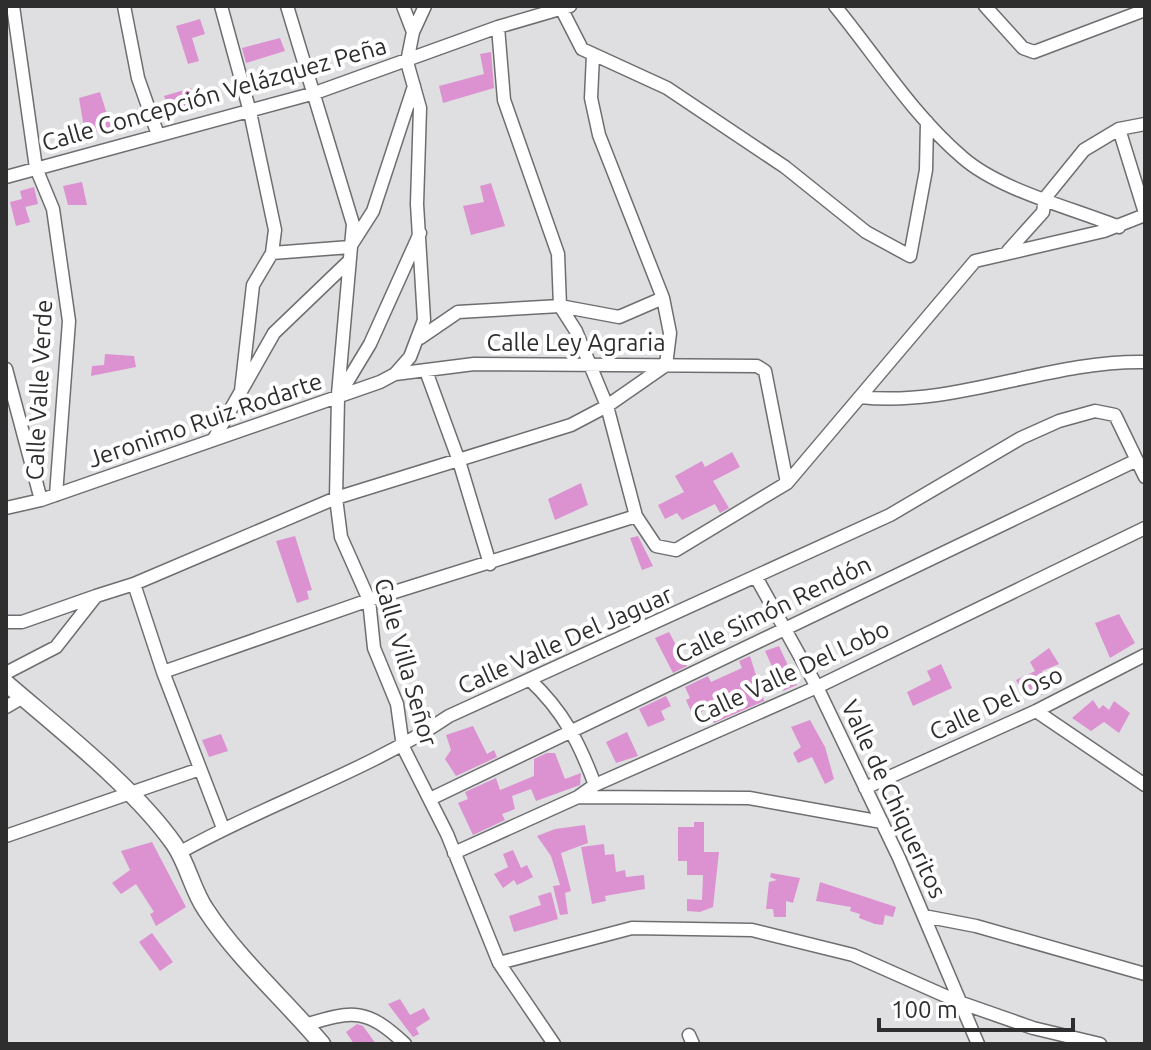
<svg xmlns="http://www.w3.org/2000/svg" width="1151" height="1050" viewBox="0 0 1151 1050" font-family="Ubuntu,sans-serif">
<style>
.building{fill:#dc91d1}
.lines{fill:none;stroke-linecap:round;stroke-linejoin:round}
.street-casing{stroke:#6d6e70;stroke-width:15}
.secondary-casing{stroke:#6d6e70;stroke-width:19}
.street{stroke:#fff;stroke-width:12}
.secondary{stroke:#fff;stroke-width:16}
.labels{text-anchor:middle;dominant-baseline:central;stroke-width:8;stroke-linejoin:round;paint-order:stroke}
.street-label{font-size:24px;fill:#2e2e2f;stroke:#fff}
</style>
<rect width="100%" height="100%" fill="#dfdfe2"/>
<path class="building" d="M200,19L205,34L192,38L199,61L188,64L176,26Z
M280,38L285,51L246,63L242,48Z
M491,52L494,88L443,103L439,86L484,74L480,54Z
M191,88L197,108L178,113L176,106L168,108L164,96Z
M100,92L112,130L85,134L79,98Z
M82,182L87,205H68L63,186Z
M491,183L505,226L471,235L463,206L484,202L480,186Z
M34,187L38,204L25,207L24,203L30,222L16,226L10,202L22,199L20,191Z
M105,354L134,356L136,367L91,376L92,366L104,365Z
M732,452L740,467L713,481L729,508L720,513L715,504L682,520L677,513L665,519L658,505L684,492L675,476L702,461L705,467Z
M581,483L588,505L555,520L548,499Z
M295,536L312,590L307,591L309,599L297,603L276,541Z
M638,536L653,566L642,570L630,538Z
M1119,614L1135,643L1110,658L1095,623Z
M669,632L687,666L673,673L655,638Z
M779,646L797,685L783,691L765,651Z
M1049,648L1059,664L1042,671L1051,691L1041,695L1037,687L1023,694L1016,680L1035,671L1030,662Z
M750,656L764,701L714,723L707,709L693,716L686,700L690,698L685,687L708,676L711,682L742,668L739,661Z
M941,664L952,688L913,706L907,692L931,680L927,671Z
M666,696L671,706L661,711L665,720L648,727L639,709Z
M1093,700L1099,709L1103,705L1109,710L1114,701L1130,713L1119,733L1104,722L1091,731L1072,718Z
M810,720L825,747L834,779L825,784L812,757L798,763L793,753L801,747L791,727Z
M473,726L487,754L494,750L497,757L456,776L445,759L451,750L446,735Z
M627,732L638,756L616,763L606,742Z
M221,734L228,751L209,757L202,740Z
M547,753H555L565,779L581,773L580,785L536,801L531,789L512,796L515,809L502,814L505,820L473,835L458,803L468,799L465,792L496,778L500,790L534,776V759Z
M694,822H704V852H719L713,907L700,912L687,911V899L702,900L703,875H687V861H678V827H694Z
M585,825L588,843L561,853L571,891L565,893L568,914L560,915L553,886L560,885L551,856L537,836L555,829Z
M152,842L186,907L156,926L150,914L154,912L136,884L121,894L112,883L130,870L121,851Z
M604,844L605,855L614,854L616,872L625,870L626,877L644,875L645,889L605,896L606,901L592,904L581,847Z
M513,850L521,868L527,865L533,877L517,885L514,880L503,888L494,874L508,867L503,854Z
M771,873L800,878L793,903L786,901V917H774L773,909H766L769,882L777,880L770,877Z
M820,882L896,907L893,917L885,915L883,925L875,924L859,918L860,914L850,911L851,907L816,901Z
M551,892L558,919L514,932L509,916L541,905L538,896Z
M152,933L173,962L160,971L139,942Z
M400,999L410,1015L424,1008L430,1019L416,1028L419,1034L413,1037L388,1004Z
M357,1024L363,1026L376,1044H354L346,1032Z"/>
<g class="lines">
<defs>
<path id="street" d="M13,6L36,168L53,209L69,321L56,495
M124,6L138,78L158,135
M221,6L250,112L275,230L272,253L253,285L241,391
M287,6L353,224L338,394
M835,6C876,56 912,114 962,157C999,190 1072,208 1119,227
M985,6L1023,48L1034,52L1145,10
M561,8L582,49L667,88L785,167L866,232L910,256L926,170L927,122
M498,27L504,100L558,254L560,306L576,331L607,406L636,516L656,546L676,550L787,483L975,261L1104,231L1145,215
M413,32L425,6
M1119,129L1145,213
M6,177L315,93L498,27L570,6
M420,233L370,344L338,397L336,498L341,537L369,600L374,648L397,704L403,747L447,834L499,963L554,1044
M1008,251L1043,212L1045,198L1084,150L1119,129L1145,124
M272,253L350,247L373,211L414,86
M420,338L458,312L560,306L619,317L663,298
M6,369L41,500
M426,371L459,461L490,564
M395,374L474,364L757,366L765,371L787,483
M860,397C955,408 1048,360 1145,362
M215,437L274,333L348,262
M6,508L41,500L380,382L395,374L410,357L424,320L417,204L420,108L407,62L413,32L403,6
M756,577L817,687L899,858L978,1044
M134,584L163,672L223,828
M6,622H22L96,596
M163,672L369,600L636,516
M6,673L56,647L96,596L134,584L336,498L571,425L607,406L666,365L670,333L663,298L599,135L591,98L593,55
M530,680C563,711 579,742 595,785
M6,707L23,697
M1036,711L1145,785
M865,788L1036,711L1145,655
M578,797L749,798L882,822
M430,799L1137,460
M6,836L200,769
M179,853C267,803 365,773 449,716L890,515L1021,438L1059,421L1095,411L1115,415L1145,477
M454,853L578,797L595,785L817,687L1145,528
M924,916L976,926L1145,974
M499,963L632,928L752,930L853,955L959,1002L1033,1028L1100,1044
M305,1025C353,1010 367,1008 405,1044
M689,1035L693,1044"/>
<path id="secondary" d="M6,683C58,728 135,788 174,844C188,864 192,890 206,910C239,960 284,999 322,1044"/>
</defs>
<use href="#street" class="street-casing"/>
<use href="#secondary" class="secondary-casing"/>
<use href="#street" class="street"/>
<use href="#secondary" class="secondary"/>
</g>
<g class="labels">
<g class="street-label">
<text transform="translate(214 94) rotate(-16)">Calle Concepción Velázquez Peña</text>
<text x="576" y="342">Calle Ley Agraria</text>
<text transform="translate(39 390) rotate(-87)">Calle Valle Verde</text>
<text transform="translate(205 420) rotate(-19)">Jeronimo Ruiz Rodarte</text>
<text transform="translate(773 609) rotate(-26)">Calle Simón Rendón</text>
<text transform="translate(565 640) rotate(-24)">Calle Valle Del Jaguar</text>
<text transform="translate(406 662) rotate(74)">Calle Villa Señor</text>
<text transform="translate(791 672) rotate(-25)">Calle Valle Del Lobo</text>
<text transform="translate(996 703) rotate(-25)">Calle Del Oso</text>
<text transform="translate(894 799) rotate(65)">Valle de Chiqueritos</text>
</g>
</g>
<rect width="1151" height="1050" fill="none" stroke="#2e2e2f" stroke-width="16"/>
<path d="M879 1018v12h194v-12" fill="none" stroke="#2e2e2f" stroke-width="4"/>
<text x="891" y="1018" font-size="24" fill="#2e2e2f" stroke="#ffffff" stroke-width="6" paint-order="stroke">100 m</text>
</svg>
